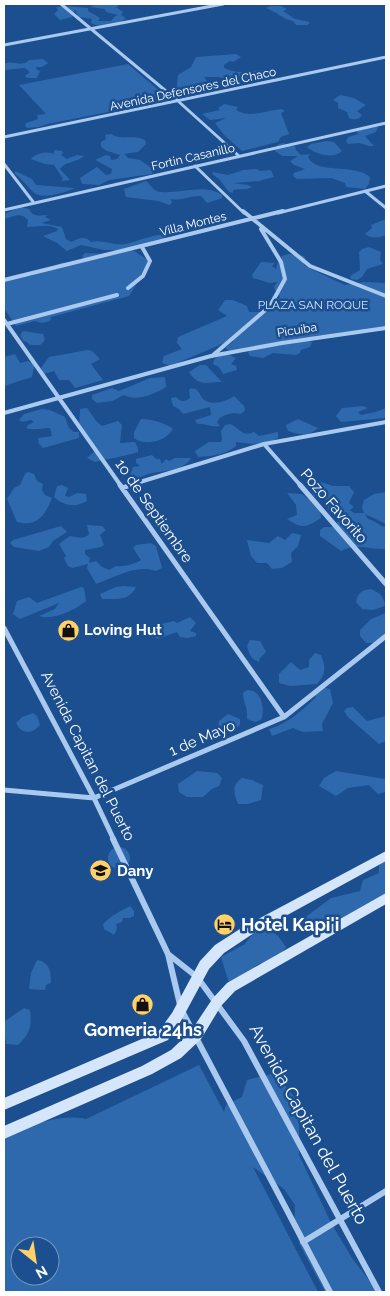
<svg xmlns="http://www.w3.org/2000/svg" width="390" height="1296" viewBox="0 0 390 1296" font-family="Raleway,sans-serif">
<style>
.green{fill:#2e69ad;fill-rule:evenodd}
.lines{fill:none;stroke-linecap:round;stroke-linejoin:round}
.street-far3{stroke:#a9c9ee;stroke-width:3}
.street-far2{stroke:#a9c9ee;stroke-width:4}
.street-far1{stroke:#a9c9ee;stroke-width:5}
.street{stroke:#a9c9ee;stroke-width:6}
.secondary{fill:#d6e6fa;fill-rule:evenodd}
.labels{text-anchor:middle;dominant-baseline:central;stroke-width:5;stroke-linejoin:round;paint-order:stroke}
.far-street-label{font-size:12px;fill:#fff;stroke:#1b4f8f}
.far-park-label{font-size:12px;fill:#cfe3fa;stroke:#1b4f8f}
.street-label{font-size:15px;fill:#fff;stroke:#1b4f8f}
.poi-label{font-size:15px;font-weight:bold;fill:#fff;stroke:#1b4f8f;text-anchor:start}
.near-poi-label{font-size:18px;font-weight:bold;fill:#fff;stroke:#1b4f8f;text-anchor:start}
.near-street-label{font-size:18px;fill:#fff;stroke:#1b4f8f}
</style>
<rect width="100%" height="100%" fill="#1b4f8f"/>
<path class="green" d="M96,4H116L119,6L116,7L123,12L121,15L126,18C117,25 101,29 91,23L92,19L79,17L75,10L72,17L60,20L54,14L58,10L56,7L67,6L88,8V11L100,18L98,21H111L115,16L118,15L106,12L105,9L90,7Z
M270,6H281L287,9L283,11L295,19L310,22L308,25H296L293,21C282,19 277,12 266,8Z
M236,54L241,57L233,62L230,61L224,65V68C245,77 254,68 275,70L277,73L237,82L219,77H204L214,90L187,97L176,93L178,75L191,67L196,57Z
M43,59L48,63L42,67H36V69L40,71L37,78H27L25,76L30,72L25,68L4,70V64C13,59 22,68 29,60Z
M128,64L170,100L47,124L39,127L27,128L25,126L26,123L38,119L37,115L46,114L19,85Z
M340,95L354,98L366,105L357,111L362,115C359,120 354,120 349,118L347,112L338,108V103L333,100Z
M224,104L238,107L236,110C250,119 266,110 282,109L285,111L281,113L289,134L281,137L278,142L242,151L224,135L215,123L226,118L210,120L202,114L220,110L218,108Z
M376,126L378,127L376,132L365,136L374,146H369L359,143L348,144L346,141L348,137L358,134L357,131Z
M111,134C121,141 133,134 145,140L146,144L138,152L124,154L128,158L140,160L154,170L152,174L109,180L99,185L82,184L80,178L97,167L106,175L111,174L112,169L95,160L106,155L110,156L111,160L117,159L120,155L107,151L101,147V142L106,139L105,135Z
M327,141L334,142L342,151C333,160 315,154 307,147L311,144Z
M283,143L296,147L295,149L301,155L310,154L308,157C316,175 354,163 370,177L369,184L365,189L346,187L345,183L331,178L297,179L293,176L294,173L305,169L294,165L290,161L298,156H282L275,151L277,145Z
M55,150L62,151L63,153L61,155L67,159L77,155L84,156C77,163 65,161 60,169L70,180L61,181L63,179L54,165L45,164L31,159C36,153 47,151 53,154Z
M257,169L260,171L271,170L274,177L259,181L233,183L248,185L252,187C245,191 240,188 233,190V193L229,192L219,179L212,174L213,172L228,175L243,170Z
M15,171L32,179L36,185L75,188C67,192 44,199 36,194C28,188 23,180 15,174Z
M146,181C151,185 154,192 161,192C181,194 205,183 222,195V198L207,203L201,196C191,195 182,201 170,199L172,202L170,205L158,201L126,197L124,189Z
M21,207L29,209C33,218 41,215 48,215L45,217L51,220L41,223L62,227L66,239L71,242C79,239 84,235 91,242C103,239 113,246 125,244C139,242 155,232 167,236L166,242L131,249L148,260C147,265 133,291 129,296L51,317L50,321L42,323L35,321L16,326L4,308V279L27,275L31,276L61,263L77,262L84,259L82,256L85,253L110,254L119,250H104L81,245L67,251L57,243L43,236L57,231L58,229C49,223 38,227 27,227L28,220C20,211 13,217 4,219V214Z
M386,219V235C379,238 371,239 365,234L372,228L371,225Z
M369,247L381,252L380,260L383,264L367,269L362,277L357,280L351,279L350,276L360,270L359,252L362,249Z
M289,254L304,256L306,261L304,265L309,268L345,285L364,282L386,283V330L316,336L308,341L312,342L310,347L301,350L300,353L296,355L273,353L263,358L250,356L248,353L250,349C258,347 265,350 272,345L230,351L225,348L234,341H229L170,366L162,363L164,356L182,349L177,343L178,337L227,316L218,310L225,300H233L247,306L249,312H267L274,307L280,296L276,292L274,287L277,282L270,283L253,278L252,275L261,262L275,263L272,266L276,269L278,261L282,258L281,256Z
M23,331L43,334L45,340L40,345H30L27,342L23,341L20,335Z
M88,350L92,351L100,359L91,364L103,380L75,388L69,380H59L54,371L44,374L41,368L49,357Z
M15,354L20,363L28,361L35,363L32,377L4,386V357Z
M227,354L236,358L231,364L236,366L237,370L223,374L219,367L213,364L214,360L217,357Z
M200,365H206L222,382C207,382 198,387 189,372Z
M165,377L166,387C155,394 136,402 124,395L112,401L97,403L92,399V395L112,388L119,391L150,378Z
M191,388L196,389C199,392 201,396 203,399C211,406 226,402 234,396L244,406L245,410L241,414C234,412 221,414 217,422L220,426C211,428 206,423 197,424L195,420L211,415L210,407L183,414L179,409L173,406L171,398L176,397C181,402 184,402 190,398L189,390Z
M362,406L368,408L358,412L361,415L376,412L386,408V418L341,422L336,416L342,408Z
M87,408L97,422L102,426L118,421L122,425L120,443L135,442L138,448V452C124,457 109,458 95,462L87,458L96,450L79,427L80,409Z
M42,409L50,410L65,417L69,428L74,432H79V438L43,448L39,444L38,438L52,436L50,428C42,428 34,431 26,428L28,425L34,422L31,420L22,422L19,420L24,414Z
M141,419C151,419 166,423 173,429C166,441 146,447 134,438V432Z
M298,419L318,428C308,437 300,435 288,431L286,425Z
M230,424C240,428 242,438 254,432L259,436L278,432V438C264,446 251,444 236,442V446C225,455 212,456 198,457L195,451L209,442H221L222,439L221,431L225,425Z
M152,455L156,459H160L162,464L166,459L169,461L175,458H191C185,470 164,471 152,473C146,474 139,478 133,480L129,478L133,467L140,466L136,463V459Z
M28,472L34,474L37,481L43,484L42,490L45,495L52,498C45,516 37,527 17,522L7,499L14,488L20,485L25,474Z
M321,482L333,486H349L354,492L349,503L354,507L350,510L354,513H364L362,508L364,500L374,494L386,492V524L365,514L368,519C375,520 380,527 386,527V549C370,550 356,542 341,551L320,536V530L324,527H333L340,520L329,512L327,501L314,496L311,490L312,484Z
M62,485L68,488L65,496L69,497L77,493L86,494L87,501C75,508 64,506 54,497L57,486Z
M287,493L302,494L320,508L321,518C306,528 302,529 287,519L297,515L296,505Z
M87,525L102,526L106,530L100,535L104,545L101,547L85,550V554L90,558L89,563L96,561L102,567L109,570L116,566C123,567 135,564 141,560L133,548L136,545L151,543L156,546L162,568L156,571C136,564 116,577 96,584L87,568L88,564L72,568L68,566L64,558L66,556L59,544L70,536C77,537 84,540 89,534Z
M61,526L67,532L53,541L49,547L39,551L14,547L10,543L13,540Z
M292,533L301,535L298,546L291,553L292,562L282,568L272,569L267,563H257L251,556L247,540L269,543L278,536L285,540Z
M124,586L136,587C130,601 115,599 102,599L100,594L116,587Z
M81,587L84,588L86,601C75,610 53,621 39,616L55,609L59,603L20,619L13,614L17,601L29,597L37,603Z
M371,589C380,593 384,596 385,606L373,610L362,609L356,602C358,592 362,590 371,589Z
M386,613V636L377,643H366L360,636V630L371,619Z
M190,617L196,623L190,631L196,633V636L188,638L180,637L177,632L157,639L153,636L161,624L174,621L177,623Z
M250,640L260,641L266,652L260,658L259,662C251,659 249,654 247,646Z
M315,653L321,655C326,667 326,674 317,684L290,686L279,683V674L291,662L300,670L309,667V660Z
M322,687L330,689L333,703L322,724L323,731L303,732L293,728L272,736L269,729C286,725 304,709 316,697L315,692Z
M247,690C261,689 266,709 261,720L255,722L247,719C248,705 243,704 243,693Z
M353,707L367,721L386,716V741L379,744L348,717L344,711L347,708Z
M33,713L37,716L40,725C32,735 21,734 16,723L22,717Z
M228,714L240,719V725L236,729L226,732L218,727L219,721Z
M197,771L217,773L222,778L219,786L212,789L203,797H187L179,792L178,784Z
M336,771L385,779L386,792L378,794L369,785L348,788L336,796L319,786L324,778Z
M242,778L252,780L263,785L261,800L248,804H238C234,793 231,786 242,778Z
M108 858a11 11 0 1 1 22 0a11 11 0 1 1-22 0Z
M386,860V900L377,908L324,928L316,923L308,931L300,933L297,927L307,916L331,898L360,891L363,880L379,873V866L383,861Z
M130,906L134,911V916L130,918H123L122,922L116,924L117,929L114,935L104,929L103,924C111,916 120,911 130,906Z
M266,927L278,936L286,947L282,953L268,962L259,964L229,983L221,957L245,944L251,936Z
M37,960C50,962 51,972 51,983L46,985L45,990L29,989L31,973Z
M24,1008L30,1010C32,1026 30,1034 18,1045L6,1044L4,1029L5,1021Z
M199,1065L224,1112L226,1105L242,1097L247,1080L275,1073L299,1103V1155L331,1223L352,1258L378,1292H325L300,1245L294,1226L295,1205L284,1189L253,1167L318,1292H4V1137C30,1126 58,1113 86,1119ZM20,1246H50V1276H20Z"/>
<g class="lines">
<path class="street-far3" d="M61,4L178,101L239,156
M4,45L223,4
M4,137L386,57
M4,164L34,203
M195,166L244,213
M365,191L386,208
M4,210L386,123
M278,213L386,186"/>
<path class="street-far2" d="M243,211L310,266L386,296
M4,280L283,211
M128,288L143,276L150,261L142,247
M4,320L121,486
M7,324L117,295
M212,356L270,306L285,279L281,262L261,229
M4,413L211,356L282,343L386,328
M264,444L301,486
M127,486L264,444L386,422"/>
<path class="street-far1" d="M120,485L284,717
M300,485L386,584
M122,488L131,485
M4,628L94,798L114,840
M4,790L94,798L284,717L386,636"/>
<path class="street" d="M113,839L168,954L181,1009L330,1292
M168,954L197,977L244,1041L379,1292
M303,1242L386,1191"/>
<path class="secondary" d="M386,851V861L251,935L224,953L209,969L181,1021L168,1040L4,1110V1098L158,1032L172,1013L200,961L215,945L243,927Z
M386,893V904L235,991L221,1006L201,1039L181,1058L152,1074L4,1139V1126L142,1066L171,1050L191,1031L213,998L227,983Z"/>
</g>
<defs>
<symbol id="shop-disc" viewBox="-11 -11 22 22"><circle r="9.5" fill="#ffd166" stroke="#1b4f8f"/><path d="M-5-2.5h2.3a2.7 3.5 0 0 1 5.4 0H5L5.5 6h-11ZM-1.5-2.5h3a1.5 2.3 0 0 0-3 0Z" fill="#111"/></symbol>
<symbol id="school-disc" viewBox="-11 -11 22 22"><circle r="9.5" fill="#ffd166" stroke="#1b4f8f"/><path d="M0-5L7-2L0 1L-7-2ZM-4 1L0 2.5L4 1V4Q0 6-4 4Z" fill="#111"/></symbol>
<symbol id="hotel-disc" viewBox="-11 -11 22 22"><circle r="9.5" fill="#ffd166" stroke="#1b4f8f"/><path d="M-6-4.5h1.5V1H6V5H4.5V3h-9V5H-6ZM-4 0a1.8 1.8 0 1 1 3.6 0ZM.5 0V-2.5h3Q6-2.5 6 0Z" fill="#111"/></symbol>
</defs>
<g fill-rule="evenodd">
<use href="#shop-disc" x="56" y="618" width="25" height="25"/>
<use href="#school-disc" x="88" y="858" width="25" height="25"/>
<use href="#hotel-disc" x="212" y="912" width="25" height="25"/>
<use href="#shop-disc" x="130" y="992" width="25" height="25"/>
</g>
<g class="labels">
<g class="far-street-label">
<text transform="translate(193 89) rotate(-12)">Avenida Defensores del Chaco</text>
<text transform="translate(193 157) rotate(-13)">Fortin Casanillo</text>
<text transform="translate(193 224) rotate(-14)">Villa Montes</text>
<text transform="translate(297 330) rotate(-9)">Picuiba</text>
</g>
<g class="far-park-label">
<text x="313" y="305">PLAZA SAN ROQUE</text>
</g>
<g class="street-label">
<text transform="translate(334 506) rotate(49)">Pozo Favorito</text>
<text transform="translate(154 511) rotate(55)">1o de Septiembre</text>
<text transform="translate(202 738) rotate(-23)">1 de Mayo</text>
<text transform="translate(88 756) rotate(63)">Avenida Capitan del Puerto</text>
</g>
<g class="poi-label">
<text x="84" y="630">Loving Hut</text>
<text x="117" y="871">Dany</text>
</g>
<g class="near-poi-label">
<text x="241" y="924">Hotel Kapi'i</text>
<text x="143" y="1029" text-anchor="middle">Gomeria 24hs</text>
</g>
<g class="near-street-label">
<text transform="translate(309 1124) rotate(61)">Avenida Capitan del Puerto</text>
</g>
</g>
<rect width="390" height="1296" fill="none" stroke="#ffffff" stroke-width="10"/>
<g transform="translate(35 1261) rotate(150)"><circle r="24" fill="#1b4f8f" stroke="#7695bc"/>
<path d="M0-4L9 19L0 12L-9 19Z" fill="#ffd166"/>
<text y="-8" font-size="14" font-weight="bold" text-anchor="middle" fill="#ffffff">N</text>
</g>
</svg>
